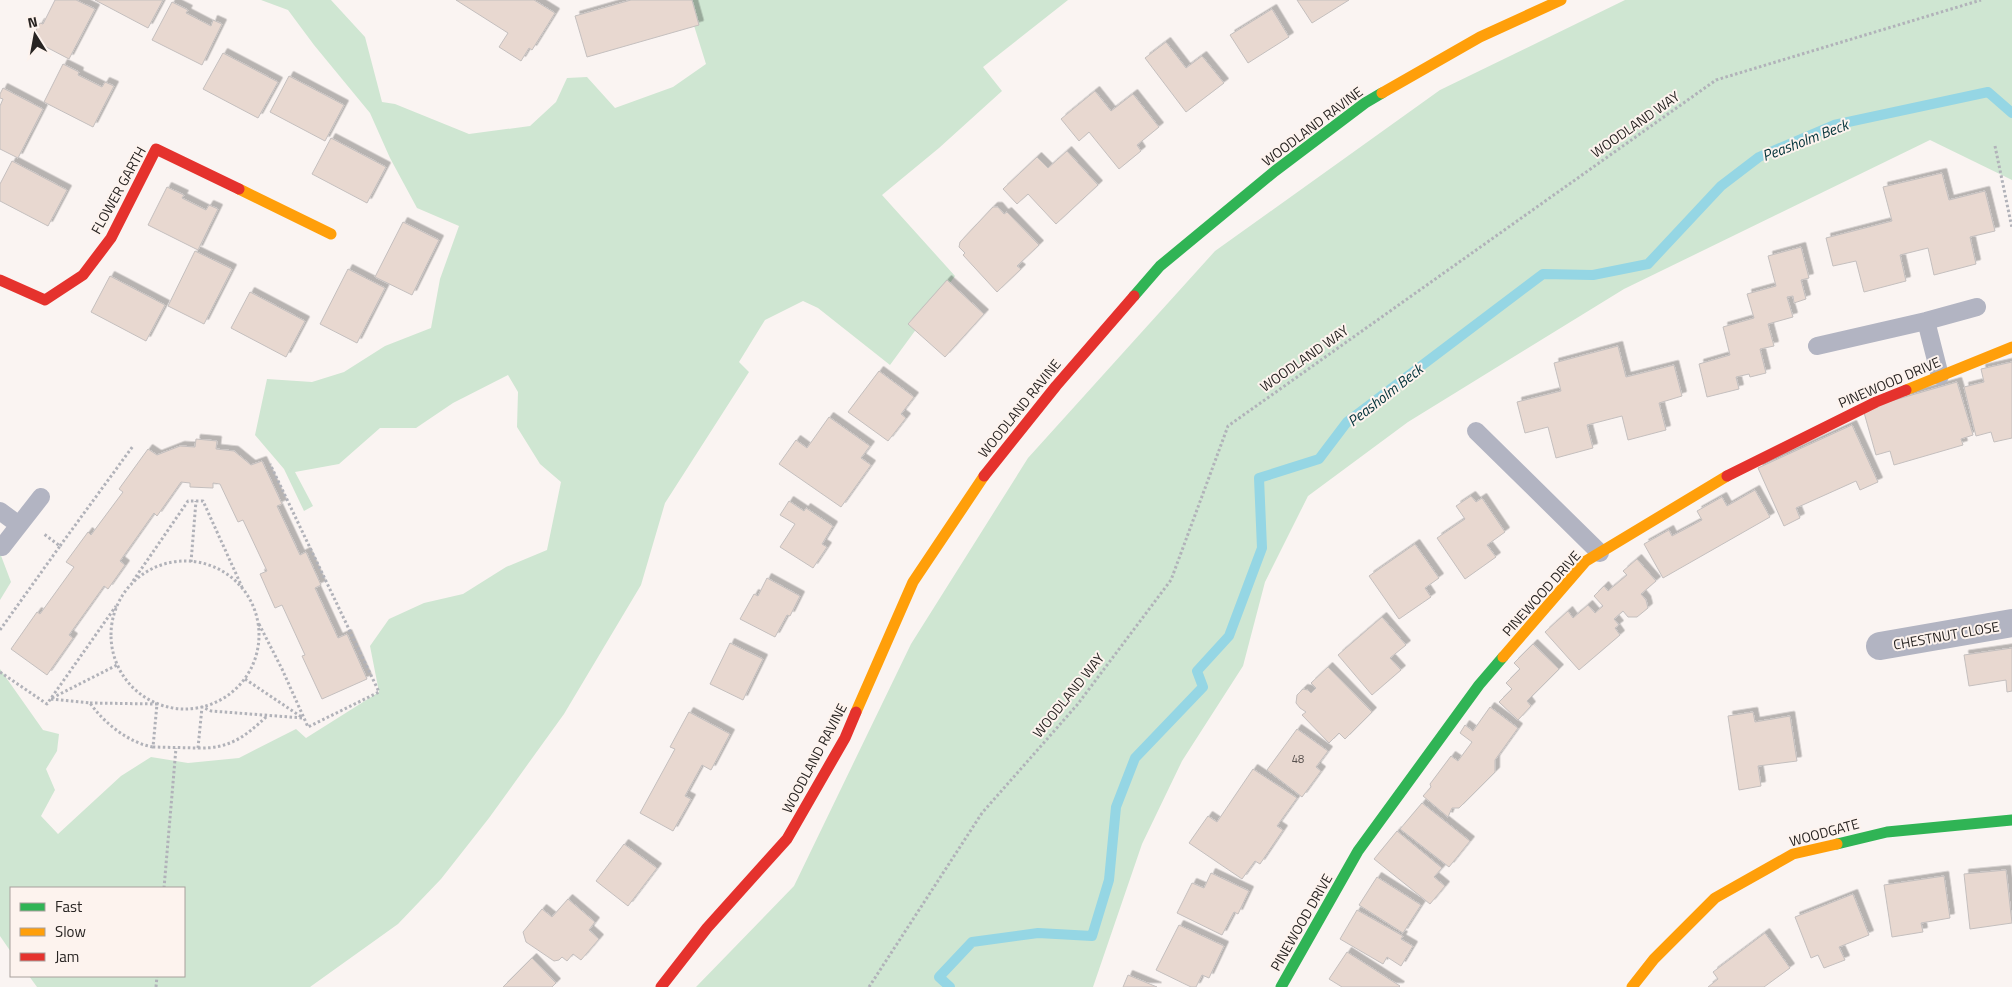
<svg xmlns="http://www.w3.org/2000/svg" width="2012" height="987" viewBox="0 0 2012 987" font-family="'Titillium Web',sans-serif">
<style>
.green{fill:#cfe6d2}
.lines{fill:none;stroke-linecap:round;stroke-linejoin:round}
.stream{stroke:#95d6e4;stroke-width:10}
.building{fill:#e8d8d0;stroke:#c4bfbe;filter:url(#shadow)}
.path{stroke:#b1b2b9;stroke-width:3;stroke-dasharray:2.5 2.5;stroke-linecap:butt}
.lane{stroke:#b2b4c2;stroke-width:18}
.street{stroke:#b2b4c2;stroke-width:28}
.fast{stroke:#30b455;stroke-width:11}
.slow{stroke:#ff9f0a;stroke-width:11}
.jam{stroke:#e5322d;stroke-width:11}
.labels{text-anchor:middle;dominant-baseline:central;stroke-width:4;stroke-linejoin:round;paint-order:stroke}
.number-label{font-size:11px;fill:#58514e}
.street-label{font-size:14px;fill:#282422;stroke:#fdf3ee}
.water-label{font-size:15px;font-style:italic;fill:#013139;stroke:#fdf3ee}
</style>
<defs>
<filter id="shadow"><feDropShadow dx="4.5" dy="-4.5" stdDeviation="0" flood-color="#0004"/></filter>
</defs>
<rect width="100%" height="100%" fill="#faf4f2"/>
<path class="green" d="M261,0H331L365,37L382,102L395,104L469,134L530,126L556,102L567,78L587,77L615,108L673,87L706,64L686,0H1068L983,67L1002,91L939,148L882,195L955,276L890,365L818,308L803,301L765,320L739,362L749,372L665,503L641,585L564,714L489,818L441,879L398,924L310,987H37L29,976H184V888H11V952L0,936V669L43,730L59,734L57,751L46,769L55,790L41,816L58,834L121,776L151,757L188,763L239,758L296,729L306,738L379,692L370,646L389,619L424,603L463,594L506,567L547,550L561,482L540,464L517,427L518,392L508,375L453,403L416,428H380L339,464L295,472L313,506L304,511L284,469L255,435L267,379L312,382L344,372L385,346L431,328L440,279L459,226L417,208L390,158L370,113L314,45L288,10Z
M1625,0H2012V180L1930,140L1624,289L1408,422L1308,496L1265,582L1243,666L1182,761L1142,844L1093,987H696L794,886L911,644L1028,458L1215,251L1440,90Z
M0,553L11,582L0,600Z"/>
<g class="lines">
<path class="stream" d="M950,987L939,977L972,942L1038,933L1092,936L1109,880L1116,807L1135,758L1203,687L1197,671L1229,636L1262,548L1259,478L1319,459L1347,422L1543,274L1593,275L1648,264L1721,186L1759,157L1834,125L1988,92L2012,113"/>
</g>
<path class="building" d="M55,0H76L95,9L69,59L31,39L40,23L43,24Z
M95,0H163L148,28Z
M456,0H534L555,13L532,50L529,48L521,61L499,47L508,33Z
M631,0H692L699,25L587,57L575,16Z
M1297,0H1349L1312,23Z
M172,2L188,10L186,13L211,26L213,20L222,24L202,65L152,40Z
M1272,9L1289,37L1248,63L1230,35Z
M1166,42L1186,68L1202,56L1224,83L1186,112L1145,58Z
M223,53L278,82L258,118L203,89Z
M63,64L79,72L78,75L102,87L105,82L114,86L93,127L44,102Z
M289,76L344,105L325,141L270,112Z
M3,88L43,109L18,158L0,149V106L3,99L0,98V94Z
M1095,91L1111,111L1133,94L1159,127L1137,145L1141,151L1119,169L1089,132L1079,141L1061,119Z
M331,138L386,167L367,203L312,174Z
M1067,151L1098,185L1056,224L1028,194L1017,204L1003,189L1037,157L1048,168Z
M12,161L67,190L48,226L0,201V184Z
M1942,173L1949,200L1985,191L1995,231L1970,237L1976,264L1934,275L1928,248L1900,255L1906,281L1864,292L1856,261L1833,266L1826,238L1892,221L1883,187Z
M167,187L184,195L182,198L206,210L209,205L218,209L198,250L148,225Z
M993,207H998L1004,214L1007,212L1039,245L1017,266L1021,269L997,292L963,255L965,253L959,247L960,242Z
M403,222L439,240L412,295L375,277Z
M1801,247L1809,278L1801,280L1806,299L1794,303L1793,296L1787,297L1793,317L1768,324L1774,346L1760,349L1766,373L1750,377L1749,374L1736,377L1739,389L1707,397L1699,364L1730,355L1723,327L1754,318L1747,294L1776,286L1768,256Z
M195,251L232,269L204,324L168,306Z
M348,269L385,288L357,343L320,324Z
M110,276L165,305L146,341L91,312Z
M947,280L984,314L945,357L908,324Z
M250,292L305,321L286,357L231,328Z
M1618,346L1626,377L1674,365L1682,396L1659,403L1666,430L1628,440L1622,416L1587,425L1593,448L1556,458L1548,427L1525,433L1517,402L1561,391L1554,363Z
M2012,362V438L1994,442L1991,432L1976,436L1964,387L1984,382L1981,369Z
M879,371L914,397L901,414L906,418L888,441L848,412Z
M1957,382L1973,435L1961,439L1963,445L1894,465L1890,451L1876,455L1863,409Z
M829,417L870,446L861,458L871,465L841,507L779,464L796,440L807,448Z
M1852,425L1878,482L1860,490L1856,481L1796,508L1800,518L1784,526L1758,468Z
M196,439L217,441L216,449L234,451L251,465L262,461L282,504L277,506L300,555L306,552L321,585L315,588L338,638L347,634L367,679L322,699L302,656L305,655L282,605L275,608L260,574L267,571L243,520L238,522L220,484L213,483V488L190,487V483L181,482L157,516L154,513L120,561L125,565L108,589L104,586L69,635L73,638L47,675L11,649L37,612L40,614L74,567L66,562L88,532L91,535L123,492L119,489L148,449L157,455L180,446L195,447Z
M1755,490L1770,517L1663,578L1644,544L1669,530L1672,536L1702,520L1697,511L1722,497L1727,506Z
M1471,496L1476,502L1482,498L1505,532L1487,545L1496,557L1465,579L1437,538L1465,519L1456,506Z
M789,501L804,511L806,508L833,526L822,544L827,547L813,568L780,547L795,524L780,515Z
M1415,544L1439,578L1425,588L1431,597L1399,619L1369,576Z
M1637,559L1656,581L1641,594L1646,600L1648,608L1637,617H1628L1623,611L1614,619L1619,625L1615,628L1620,635L1579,670L1545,632L1568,611L1573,618L1588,605L1595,613L1603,606L1594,596L1604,586L1608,591L1627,575L1623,571Z
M767,578L800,596L790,616L787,615L775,637L740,619L754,594L758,596Z
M1382,617L1406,645L1390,658L1401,670L1372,695L1338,655Z
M730,643L763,659L743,700L710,684Z
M1533,644L1559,669L1527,701L1531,706L1518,720L1499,702L1512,689L1506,683L1520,669L1514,663Z
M2012,648V691L2007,692L2006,680L1969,686L1964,655Z
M1328,667L1372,712L1345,739L1339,733L1329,743L1302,715L1306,712L1300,708L1296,703L1297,695L1303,689L1308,690L1311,693L1316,688L1311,683Z
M1490,707L1518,728L1495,760V772L1459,808H1452L1448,817L1423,796L1431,787L1430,784L1451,756L1458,761L1472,742L1460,733L1465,725L1473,731Z
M689,712L730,734L711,770L702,765L685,796L691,799L673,831L640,813L675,749L670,747Z
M1753,712L1755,722L1790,716L1797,761L1758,766L1761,786L1739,790L1728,716Z
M1297,729L1328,751L1316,767L1321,771L1302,797L1267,770Z
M1253,769L1297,798L1277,826L1283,830L1260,864L1255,861L1242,879L1189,843L1208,816L1217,822Z
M1422,803L1470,841L1449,867L1400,829Z
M1397,831L1442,868L1434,877L1445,886L1430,904L1374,859Z
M624,844L657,868L628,906L596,881Z
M2006,870L2012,923L1970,929L1964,874Z
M1211,873L1249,891L1238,914L1234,912L1222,935L1177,913L1192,883L1204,888Z
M1944,876L1950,918L1921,923L1923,932L1892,937L1884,885Z
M1377,877L1421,905L1403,933L1359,905Z
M1853,894L1869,935L1839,947L1845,960L1824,968L1818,955L1811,958L1795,917Z
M568,899L595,922L589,930L599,939L581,960L573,954L567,961L562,957L559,960L554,961L526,942L523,932L542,909L552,917Z
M1357,910L1403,936L1401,939L1413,946L1401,966L1387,957L1383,964L1340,939Z
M1179,925L1224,946L1209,978L1202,975L1196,987H1191L1156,970Z
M1765,933L1790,968L1764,987H1708L1718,979L1713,972Z
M1347,952L1400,986L1399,987H1342L1329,979Z
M532,958L556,983L552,987H503Z
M1128,975L1157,987H1123Z"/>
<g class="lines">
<path class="path" d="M1995,146L2012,228
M60,546L133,446
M111 635a74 74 0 1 1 148 0a74 74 0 1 1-148 0Z
M191,562L196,501
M133,581L188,501H203L242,587
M259,624L282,669L308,727L379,692L270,464
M0,630L60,546L44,534
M0,672L47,704L116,606
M245,679L303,718
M52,698L117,665
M51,699L90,703C104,723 129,743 153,747
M90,703L157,704L153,747L198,748L202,707L211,711L303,718
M198,748C229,749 245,737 267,716
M164,888L176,748
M156,987L157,976
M869,987L982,813L1077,705L1171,580L1228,426L1716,80L1981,0"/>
<path class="lane" d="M1926,321L1940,376
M1817,346L1926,321L1977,307
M1476,431L1600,553
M0,511L19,525
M2,547L41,497"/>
<path class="street" d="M1880,646L2012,623"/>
<path class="fast" d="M1134,296L1160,266L1275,171L1365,103L1382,93
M1837,844L1887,832L2012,820
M1281,987L1358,851L1479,685L1503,657"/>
<path class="slow" d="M1382,93L1480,37L1561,0
M239,189L331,234
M1906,390L2012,347
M1503,657L1586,561L1727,476
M856,712L913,582L984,476
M1632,987L1654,959L1715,898L1793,854L1837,844"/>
<path class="jam" d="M0,280L45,300L83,275L111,238L156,149L239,189
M984,476L1056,386L1134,296
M1727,476L1876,402L1906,390
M661,987L707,928L787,839L845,738L856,712"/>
</g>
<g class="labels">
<g class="number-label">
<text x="1298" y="759">48</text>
</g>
<g class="street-label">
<text transform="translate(1635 124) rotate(-35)">WOODLAND WAY</text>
<text transform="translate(1312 126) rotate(-37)">WOODLAND RAVINE</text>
<text transform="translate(118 190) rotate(-61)">FLOWER GARTH</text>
<text transform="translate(1304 358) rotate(-35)">WOODLAND WAY</text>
<text transform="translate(1889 382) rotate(-23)">PINEWOOD DRIVE</text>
<text transform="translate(1019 408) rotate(-51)">WOODLAND RAVINE</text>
<text transform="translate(1541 593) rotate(-48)">PINEWOOD DRIVE</text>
<text transform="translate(1946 635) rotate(-10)">CHESTNUT CLOSE</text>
<text transform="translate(1068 695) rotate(-51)">WOODLAND WAY</text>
<text transform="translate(814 758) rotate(-62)">WOODLAND RAVINE</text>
<text transform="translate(1824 832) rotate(-15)">WOODGATE</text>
<text transform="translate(1301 922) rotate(-60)">PINEWOOD DRIVE</text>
</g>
<g class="water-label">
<text transform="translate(1805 140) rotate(-21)">Peasholm Beck</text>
<text transform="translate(1385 395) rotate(-38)">Peasholm Beck</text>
</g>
</g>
<rect x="10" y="887" width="175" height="90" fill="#fdf3ee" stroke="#a8a09c"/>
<rect x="20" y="903" width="25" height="8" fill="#30b455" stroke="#a8a09c"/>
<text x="55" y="912" font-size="15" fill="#282422">Fast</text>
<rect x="20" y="928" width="25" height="8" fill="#ff9f0a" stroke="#a8a09c"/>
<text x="55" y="937" font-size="15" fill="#282422">Slow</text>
<rect x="20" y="953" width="25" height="8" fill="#e5322d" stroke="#a8a09c"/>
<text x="55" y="962" font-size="15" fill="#282422">Jam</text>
<g transform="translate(35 35) rotate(349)" stroke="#fdf3ee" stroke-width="4" paint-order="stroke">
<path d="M0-4L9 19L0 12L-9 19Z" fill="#282422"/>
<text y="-8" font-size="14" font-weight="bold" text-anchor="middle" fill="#282422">N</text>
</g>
</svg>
